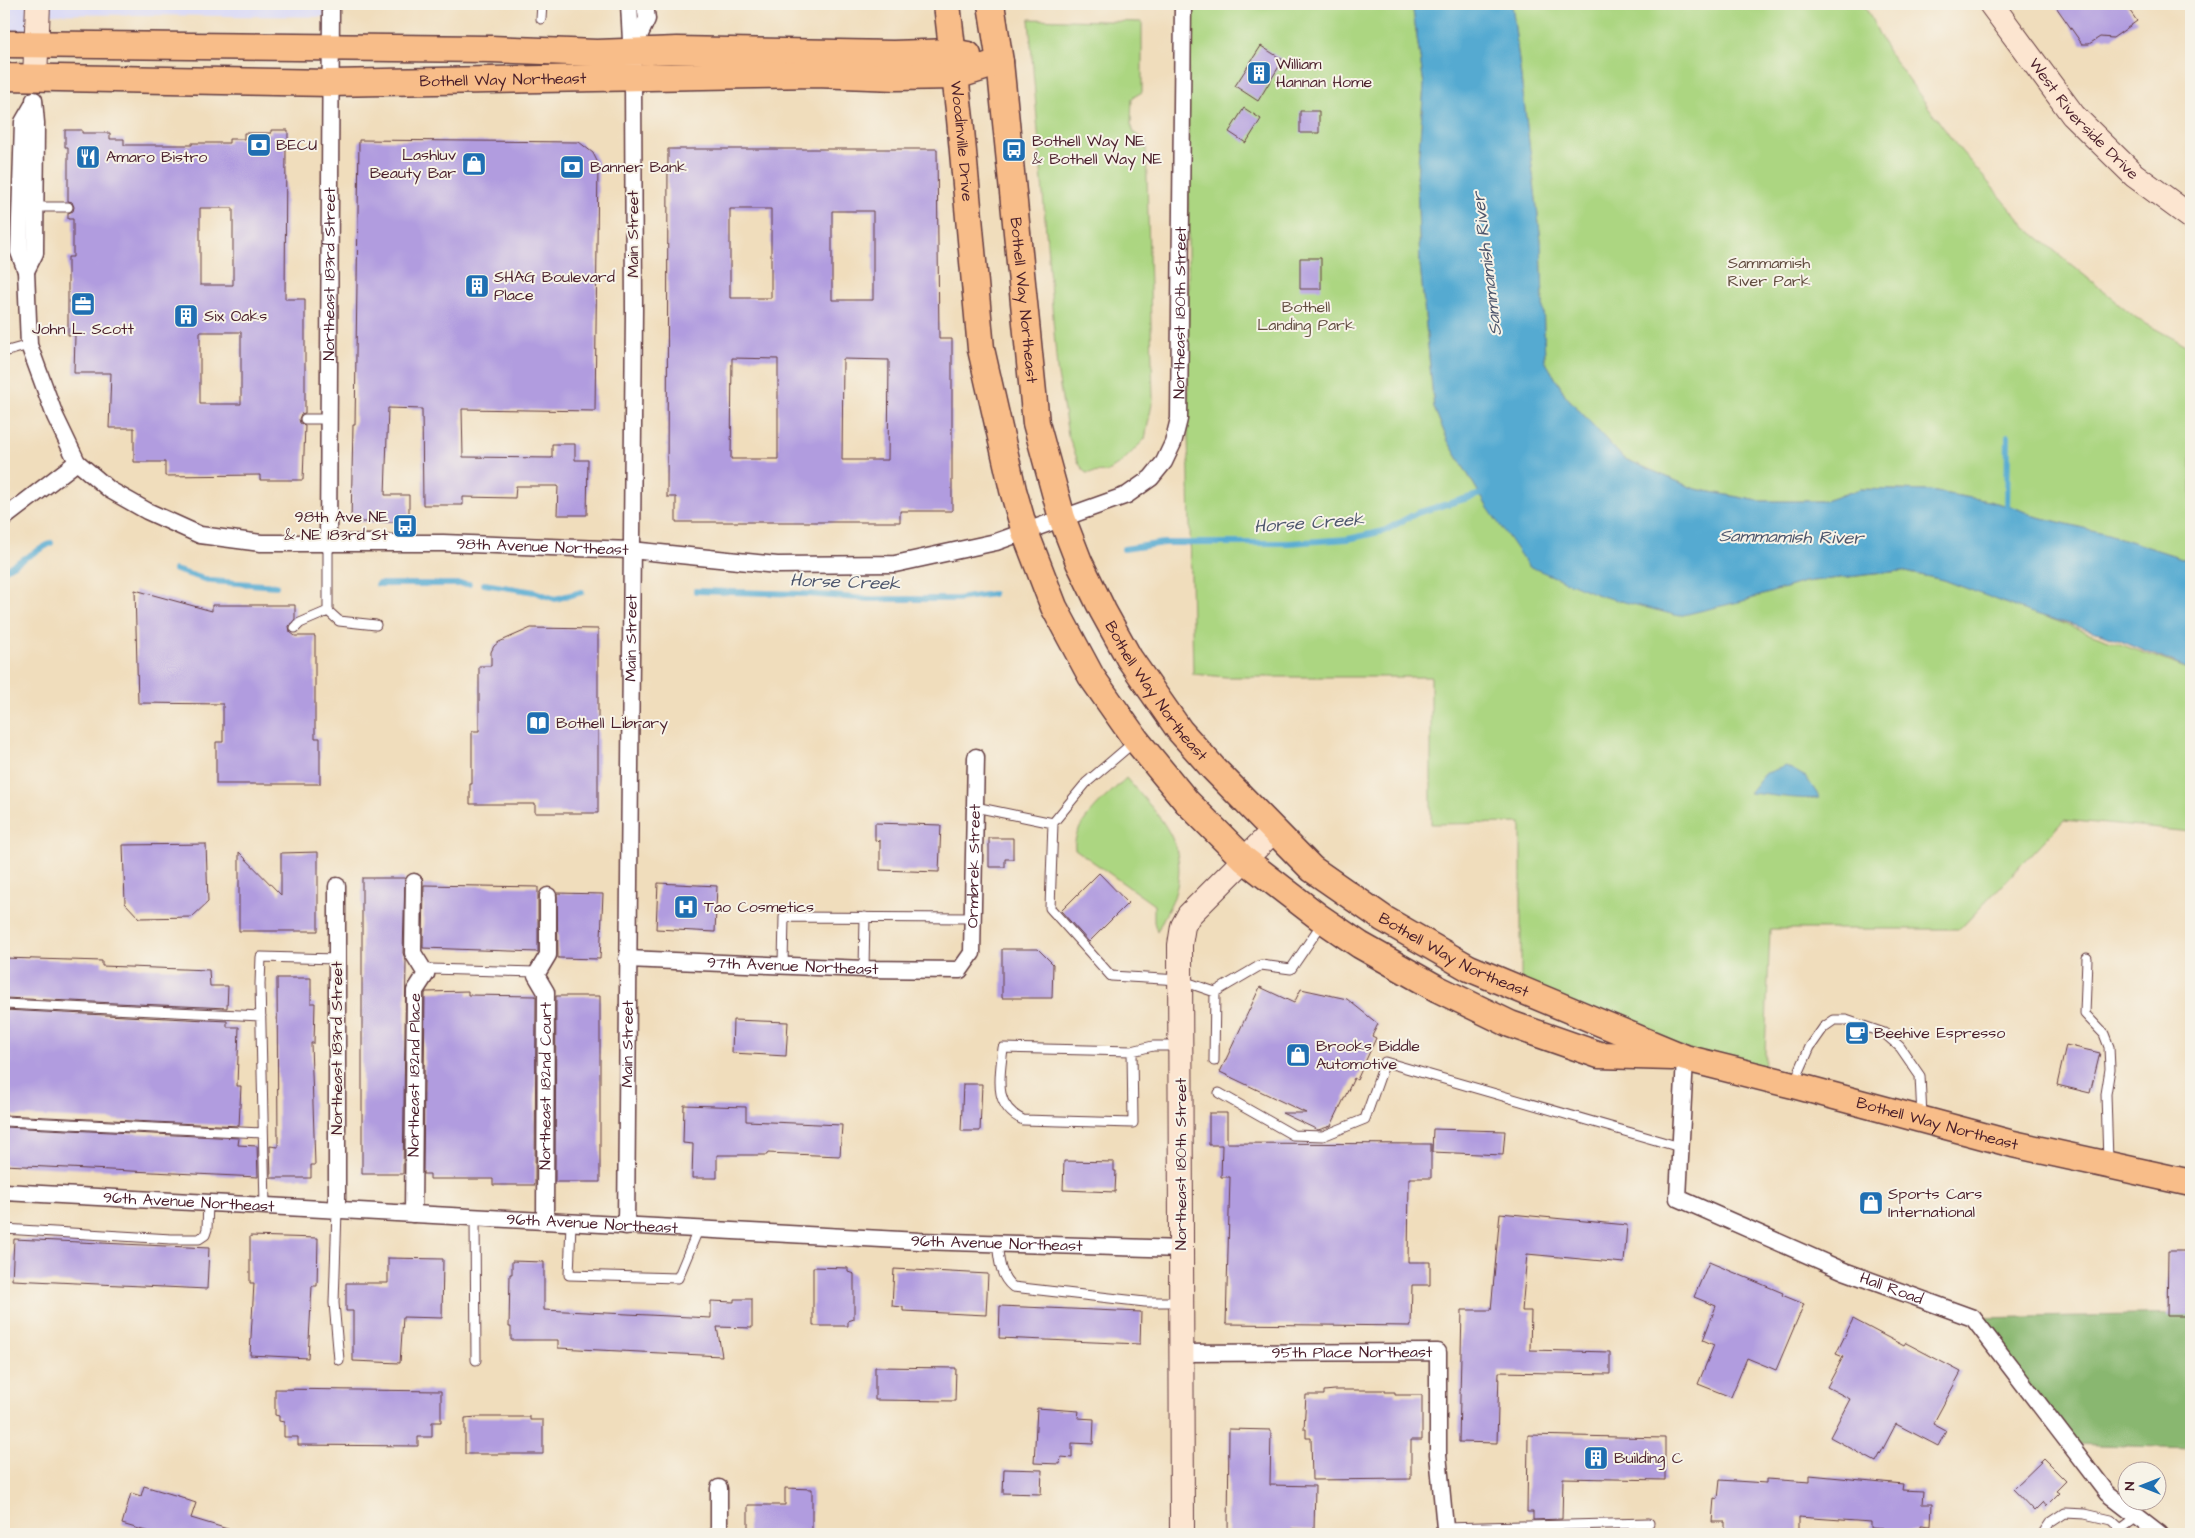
<svg xmlns="http://www.w3.org/2000/svg" width="2195" height="1538" viewBox="0 0 2195 1538" font-family="'Architects Daughter',sans-serif">
<style>
.built{fill:#d7d7f8}
.green{fill:#acd681;stroke:#7b7a56}
.forest{fill:#89b76f;stroke:#6a6b4d}
.water{fill:#55aad1;stroke:#50647e}
.lines{fill:none;stroke-linecap:round;stroke-linejoin:round}
.stream{stroke:#55aad1;stroke-width:6}
.building{fill:#b19cdf;fill-rule:evenodd}
.lane-casing{stroke:#633c41;stroke-width:11}
.street-casing{stroke:#633c41;stroke-width:19}
.secondary-casing{stroke:#633c41;stroke-width:26}
.primary-casing{stroke:#633c41;stroke-width:29}
.lane{stroke:#fff;stroke-width:9}
.street{stroke:#fff;stroke-width:16}
.secondary{stroke:#fce5d0;stroke-width:24}
.primary{stroke:#f8bd89;stroke-width:26}
.labels{text-anchor:middle;dominant-baseline:central;stroke-width:4;stroke-linejoin:round;paint-order:stroke}
.poi-label{font-size:16px;fill:#4a1f2b;stroke:#f7f3e8;text-anchor:start}
.street-label{font-size:16px;fill:#4a1f2b;stroke:#f7f3e8}
.park-label{font-size:16px;fill:#624d40;stroke:#f7f3e8}
.water-label{font-size:18px;font-style:italic;fill:#4e576d;stroke:#f7f3e8}
</style>
<rect width="100%" height="100%" fill="#f7f3e8"/>
<filter id="ink" filterUnits="userSpaceOnUse"><feTurbulence type="fractalNoise" baseFrequency=".02" numOctaves="2"/><feDisplacementMap in="SourceGraphic" scale="10" xChannelSelector="R" yChannelSelector="G"/><feConvolveMatrix kernelMatrix="1 2 1 2 8 2 1 2 1" color-interpolation-filters="sRGB"/></filter>
<filter id="wash" filterUnits="userSpaceOnUse"><feTurbulence type="fractalNoise" baseFrequency=".0096" numOctaves="4" result="noise"/><feDisplacementMap in="SourceGraphic" scale="20" xChannelSelector="R" yChannelSelector="G"/><feGaussianBlur stdDeviation="1.12" result="paint"/><feColorMatrix in="noise" values="0 0 0 0 0 0 0 0 0 0 0 0 0 0 0 0 0 1.4 0 .05"/><feComposite in="paint" operator="in"/></filter>
<g filter="url(#wash)">
<rect width="100%" height="100%" fill="#f0ddbc"/>
<path class="built" d="M4,4H331V17L38,14L32,35L4,34Z"/>
<path class="green" d="M1188,4H1412L1424,85L1417,179L1420,264L1434,408L1448,441L1488,508L1747,600L1804,582L1901,571L1944,580L2191,670V832L2064,820L1960,929H1770L1764,1078L1521,988V823L1431,824V677H1226L1193,674L1188,430Z
M1512,4H1864L1887,50L1956,145L2029,230L2139,320L2191,348V561L2108,534L2034,516L2016,508L1989,501L1930,491L1860,489L1825,501H1759L1695,489L1623,458L1566,396L1545,361L1541,240Z
M1029,19L1142,22V92L1132,98L1131,124L1134,133L1146,141L1153,399L1145,439L1121,463L1107,472L1086,473L1079,464L1068,435L1057,369Z
M1126,778C1157,814 1192,844 1174,897C1169,909 1162,920 1157,932L1154,922V905L1075,849C1071,824 1109,795 1126,778Z"/>
<path class="forest" d="M2191,1314V1448L2070,1444L1973,1318Z"/>
<path class="water" d="M1412,4H1512L1541,240L1545,361L1566,396L1623,458L1695,489L1759,501H1825L1860,489L1930,491L1989,501L2016,508L2034,516L2108,534L2191,561V670L2106,635L2026,611L1944,580L1901,571L1804,582L1747,600L1679,616L1601,596L1528,566L1488,508L1448,441L1434,408L1420,264L1417,179L1424,85Z
M1786,766L1806,777L1820,798C1796,800 1773,795 1749,793L1764,774Z"/>
<g class="lines">
<path class="stream" d="M2007,512L2008,436
M1124,549L1164,543H1289L1348,539L1384,531L1417,513L1488,492
M4,570L51,543
M175,570L211,581L276,586
M378,584H469
M484,584L535,592L555,599L582,592
M696,591L808,594L869,599H957L993,594"/>
</g>
<g id="blocks">
<path class="building" d="M2054,4H2125L2137,21L2113,38L2100,37L2089,44H2082Z
M1261,46L1283,60L1258,101L1235,86Z
M1244,108L1261,119L1246,143L1229,132Z
M1300,111H1319V133H1300Z
M65,130H82V133H110V139H124V145H192V143H229V139H244V133H271V130H288V147H286L285,299H305V413L301,414L299,419L300,423L305,425L303,480H260V475L165,476V462H134V428H109L111,373H74L75,335H68V257H73V219H68V213L73,211L74,207L72,202L68,201V147H65ZM200,208H233V285H200ZM200,332H241V404H200Z
M359,140L579,142L593,153L598,163L595,411L462,409L463,457L552,458V444H575V460H588L587,515H557L558,486H516L515,498L463,497V505H423L422,409L388,408L385,495H409V522H351L353,425H355Z
M668,149H937L939,339H952V511H900V522H676V497H667ZM730,209H771V298H730ZM832,211H873V300H832ZM732,358L778,359V459H731ZM843,359L889,360L888,460H842Z
M1300,258H1321V289H1300Z
M135,590L212,611V605H295V619L289,626L290,632L295,636H315V738H320V784H216V742H223V704L138,703Z
M531,628L598,629V813H535V804H470V784H472V731H479V666H491V652L494,646L499,642Z
M875,823L941,825L939,872L880,870V841L875,840Z
M989,838H1013V859H1005V867H989Z
M206,844L208,902L192,917L139,918L125,903L123,845Z
M239,852L281,895V853L318,852V931H239Z
M1099,873L1128,903L1089,942L1061,911Z
M362,878H405L403,953L406,961L403,1174H362Z
M658,883L717,886L715,932L656,929Z
M424,885L538,887V952L423,948Z
M557,893L603,894L600,959L558,958Z
M1002,949H1038L1053,964L1052,998H1002Z
M4,958L102,961V966L209,970L210,986H228L227,1008L4,998Z
M277,978H311V1003H315L314,1043H311L315,1165H311V1178H271L270,1146L278,1147Z
M1260,987L1294,1003L1301,989L1347,999L1378,1024L1372,1036L1376,1038L1357,1080L1354,1078L1331,1126L1318,1130L1282,1113H1306L1220,1072Z
M468,991V995L536,996L535,1185H493V1179H430V1174H423L425,994L426,992Z
M556,996H600V1182H555Z
M4,1010L227,1021V1027H239L237,1086H241L239,1126L4,1115Z
M733,1020L788,1022L786,1056L732,1053Z
M2066,1045L2100,1053L2090,1093L2057,1085Z
M963,1084H982L980,1131H961Z
M684,1105L746,1107V1121L842,1125L840,1156L767,1153V1155H717V1178H692L693,1144L683,1143Z
M1209,1113H1227V1143L1431,1144V1178H1409L1408,1262H1430V1285H1412L1411,1326L1226,1324L1230,1177H1221L1222,1145H1209Z
M4,1127L239,1138L238,1145L257,1146L258,1177L4,1165Z
M1433,1129L1505,1131L1503,1155L1432,1152Z
M1064,1161L1114,1162V1171H1116L1115,1192L1063,1190Z
M1500,1213L1627,1225L1624,1263L1527,1254L1522,1311H1531L1530,1350L1610,1352V1374L1499,1372L1497,1443L1459,1442L1462,1310H1491Z
M250,1236L318,1238L317,1286H312L308,1358L250,1355L254,1283H250Z
M14,1239L209,1248L207,1289L12,1280Z
M2168,1251H2191V1316H2167Z
M388,1258L443,1259L442,1318L403,1317L400,1363L353,1361V1311H346V1283H388Z
M512,1261L544,1262V1310L711,1318V1301L734,1302V1299H752V1328L717,1327L722,1356L558,1348V1340H511V1327H509L510,1274H512Z
M1709,1262L1783,1293L1782,1295L1804,1304L1776,1370L1747,1358L1731,1397L1698,1384L1714,1345L1703,1340L1716,1306L1694,1297Z
M813,1267L848,1268V1272L854,1274V1319L848,1321V1326H813Z
M894,1269L988,1274L986,1315L903,1311V1307L892,1306Z
M1000,1306L1141,1312L1140,1344L999,1338Z
M1853,1319L1904,1346L1906,1343L1961,1372L1933,1424L1946,1431L1938,1446L1896,1424L1876,1462L1830,1437L1850,1399L1827,1387L1843,1357L1836,1354Z
M875,1367L956,1368L955,1401L875,1400Z
M275,1389L441,1391V1422H432V1437H418V1446L298,1445V1437H284V1422L279,1421V1416L275,1415Z
M1335,1390H1385V1392H1395V1395H1422V1440H1411V1479L1312,1480L1311,1438H1306V1429H1304L1306,1395H1324V1391Z
M1037,1408L1079,1411L1078,1418L1094,1419L1093,1444L1072,1443V1458L1061,1457L1060,1464L1034,1463Z
M477,1417H530V1420H543V1454H465V1418Z
M1229,1429L1271,1430L1270,1485L1315,1486L1314,1530L1291,1529L1290,1534H1228Z
M1528,1435L1665,1438V1480L1563,1478L1562,1519L1533,1520V1512H1527Z
M2044,1459L2066,1481L2056,1491L2059,1493L2046,1506L2043,1502L2034,1511L2013,1489Z
M1004,1469L1042,1470L1041,1494L1003,1493Z
M1810,1475L1903,1484L1902,1490L1923,1491L1922,1504H1932L1931,1526L1921,1525V1531L1871,1528V1522L1798,1517V1534H1725V1522H1712L1714,1498L1718,1499L1720,1480L1766,1483V1479L1810,1482Z
M144,1486L185,1498L184,1499L196,1503L191,1518L231,1530L230,1534H156L122,1524L131,1493L141,1496Z
M785,1488L812,1489V1534H748V1505H785Z
M1562,1531V1534H1534V1532Z"/>
</g>
</g>
<g filter="url(#ink)">
<use href="#blocks" fill-opacity="0" stroke="#633c41" stroke-width="1"/>
<g class="lines">
<defs>
<path id="lane" d="M541,19L542,4
M36,207H68
M4,352L29,345
M305,419H328
M328,545V611L339,621L376,625
M295,628L300,623L328,611
M975,807L1053,823L1086,783L1134,742
M1053,823L1050,908L1111,976L1180,980L1215,992L1261,965L1291,969L1323,922
M2087,958L2085,1014L2104,1034L2109,1047L2110,1069L2106,1094L2108,1162
M783,964L784,917L972,918
M864,969L865,917
M426,974L430,969L535,972L536,975
M4,1004L261,1016
M1132,1051L1133,1123L1023,1120C992,1105 1000,1077 1003,1048L1132,1051L1153,1046H1180
M1214,1061L1215,992
M1794,1083L1810,1047L1824,1027L1834,1020H1846L1884,1033L1900,1047L1920,1076L1922,1116
M1219,1093L1293,1135L1323,1136L1365,1119L1385,1062L1680,1147
M4,1121L263,1133
M265,1206L260,984L261,957L337,959
M337,1210L334,1303L339,1360
M475,1218L476,1360
M571,1223L569,1275L678,1278L698,1230
M4,1229L171,1239H199L205,1235L207,1229L208,1203
M997,1242C999,1258 999,1276 1013,1287L1145,1302H1181
M1445,1528L1649,1523
M2046,1534L2044,1532L2050,1523L2065,1513L2085,1514L2111,1520L2121,1529
M2114,1534L2137,1517"/>
<g id="street">
<path d="M633,49L647,19L645,4"/>
<path id="s1" d="M34,103L23,122L19,252L26,271L29,345L55,416L77,462L110,490L147,511L200,535L261,543H443L631,550L777,565L895,564L996,542L1127,495L1151,478L1164,462L1173,443L1179,419L1183,4"/>
<path d="M26,271L35,253L36,123L34,100"/>
<path d="M4,518L77,462"/>
<path id="s2" d="M328,545L331,4"/>
<path d="M337,886V1210"/>
<path id="s3" d="M627,959L864,969L960,970L972,953L976,757"/>
<path id="s4" d="M1685,1058L1678,1198L1844,1271L1973,1318L2107,1493L2160,1534"/>
<path id="s5" d="M4,1192L919,1241L1182,1249"/>
<path id="s6" d="M413,1214L415,991L426,974L413,953L414,882"/>
<path id="s7" d="M545,1221L546,992L536,975L548,955V896"/>
<path id="s8" d="M626,1226L634,310L633,78L629,4"/>
<path id="s9" d="M1180,1353L1438,1352V1454L1445,1528"/>
<path d="M719,1488V1534"/>
</g>
<g id="secondary">
<path id="s10" d="M1991,4L2073,115L2134,175L2191,217"/>
<path d="M35,78L38,4"/>
<path d="M1182,1534L1180,945L1183,926L1189,915L1274,830"/>
</g>
<g id="primary">
<path id="s11" d="M947,4L960,119L981,349L1013,490L1025,532L1054,607L1091,676L1136,740L1187,802L1245,860L1319,917L1360,945L1438,989L1510,1024L1599,1055L1672,1057"/>
<path id="s12" d="M991,4L1000,62L1036,423L1062,518L1079,562L1103,611L1129,658L1180,731L1213,768L1312,869L1384,919L1469,968L1685,1058L1793,1085L2013,1144L2191,1183"/>
<path d="M4,44L491,49L597,53L677,50L893,54L952,52L968,55"/>
<path id="s13" d="M4,77L330,83L816,74L896,77L956,76L1000,62"/>
</g>
</defs>
<use href="#lane" class="lane-casing"/>
<use href="#street" class="street-casing"/>
<use href="#secondary" class="secondary-casing"/>
<use href="#primary" class="primary-casing"/>
<use href="#lane" class="lane"/>
<use href="#street" class="street"/>
<use href="#secondary" class="secondary"/>
<use href="#primary" class="primary"/>
</g>
</g>
<defs>
<symbol id="building-square" viewBox="-11 -11 22 22"><rect x="-9" y="-9" width="18" height="18" rx="4" fill="#1f6fb2" stroke="#f7f3e8"/><path d="M-4-6H4V6H1V3H-1V6H-4ZM-2.5-4.3h1.7v1.8h-1.7ZM.8-4.3h1.7v1.8H.8ZM-2.5-1h1.7V.8h-1.7ZM.8-1h1.7V.8H.8Z" fill="#fff"/></symbol>
<symbol id="bank-square" viewBox="-11 -11 22 22"><rect x="-9" y="-9" width="18" height="18" rx="4" fill="#1f6fb2" stroke="#f7f3e8"/><path d="M-6-4H6V4H-6ZM0-2.3a2.3 2.3 0 1 0 0 4.6a2.3 2.3 0 1 0 0-4.6Z" fill="#fff"/></symbol>
<symbol id="bus-square" viewBox="-11 -11 22 22"><rect x="-9" y="-9" width="18" height="18" rx="4" fill="#1f6fb2" stroke="#f7f3e8"/><path d="M-5-6H5V4H4V6H2V4H-2V6H-4V4H-5ZM-3.5-4V0h7V-4ZM-3.5 1.2v1.5H-2V1.2ZM2 1.2v1.5H3.5V1.2Z" fill="#fff"/></symbol>
<symbol id="restaurant-square" viewBox="-11 -11 22 22"><rect x="-9" y="-9" width="18" height="18" rx="4" fill="#1f6fb2" stroke="#f7f3e8"/><path d="M-5-6h1v4h1v-4h1v4h1v-4h1v5L-1.5 .5V6h-2V.5L-5-1ZM5-6V6H3V1.5H1.5Q1.5-4 5-6Z" fill="#fff"/></symbol>
<symbol id="shop-square" viewBox="-11 -11 22 22"><rect x="-9" y="-9" width="18" height="18" rx="4" fill="#1f6fb2" stroke="#f7f3e8"/><path d="M-5-2.5h2.3a2.7 3.5 0 0 1 5.4 0H5L5.5 6h-11ZM-1.5-2.5h3a1.5 2.3 0 0 0-3 0Z" fill="#fff"/></symbol>
<symbol id="office-square" viewBox="-11 -11 22 22"><rect x="-9" y="-9" width="18" height="18" rx="4" fill="#1f6fb2" stroke="#f7f3e8"/><path d="M-6-3h4V-5.5h4V-3h4V5H-6ZM-1-4.5V-3h2v-1.5ZM-6 0V1H6V0Z" fill="#fff"/></symbol>
<symbol id="library-square" viewBox="-11 -11 22 22"><rect x="-9" y="-9" width="18" height="18" rx="4" fill="#1f6fb2" stroke="#f7f3e8"/><path d="M-6-4Q-3-5.5-.7-3.5V5Q-3 3-6 4ZM6-4Q3-5.5 .7-3.5V5Q3 3 6 4Z" fill="#fff"/></symbol>
<symbol id="hospital-square" viewBox="-11 -11 22 22"><rect x="-9" y="-9" width="18" height="18" rx="4" fill="#1f6fb2" stroke="#f7f3e8"/><path d="M-5-5h3v3.5h4V-5h3V5h-3V1.5h-4V5h-3Z" fill="#fff"/></symbol>
<symbol id="cafe-square" viewBox="-11 -11 22 22"><rect x="-9" y="-9" width="18" height="18" rx="4" fill="#1f6fb2" stroke="#f7f3e8"/><path d="M-5.5-4.5H6V0H3Q3 3.5 0 3.5H-2.5Q-5.5 3.5-5.5 0ZM3-3.2v2h1.7v-2ZM-6 4.5H4V6H-6Z" fill="#fff"/></symbol>
</defs>
<g fill-rule="evenodd">
<use href="#building-square" x="1245" y="59" width="28" height="28"/>
<use href="#bank-square" x="245" y="131" width="28" height="28"/>
<use href="#bus-square" x="1000" y="136" width="28" height="28"/>
<use href="#restaurant-square" x="74" y="143" width="28" height="28"/>
<use href="#shop-square" x="460" y="150" width="28" height="28"/>
<use href="#bank-square" x="558" y="153" width="28" height="28"/>
<use href="#building-square" x="463" y="272" width="28" height="28"/>
<use href="#office-square" x="69" y="290" width="28" height="28"/>
<use href="#building-square" x="172" y="302" width="28" height="28"/>
<use href="#bus-square" x="391" y="512" width="28" height="28"/>
<use href="#library-square" x="524" y="709" width="28" height="28"/>
<use href="#hospital-square" x="672" y="893" width="28" height="28"/>
<use href="#cafe-square" x="1843" y="1019" width="28" height="28"/>
<use href="#shop-square" x="1284" y="1041" width="28" height="28"/>
<use href="#shop-square" x="1857" y="1189" width="28" height="28"/>
<use href="#building-square" x="1582" y="1444" width="28" height="28"/>
</g>
<g class="labels">
<g class="poi-label">
<text x="1276" y="64">William<tspan x="1276" dy="18">Hannan Home</tspan></text>
<text x="1032" y="141">Bothell Way NE<tspan x="1032" dy="18">&amp; Bothell Way NE</tspan></text>
<text x="276" y="145">BECU</text>
<text x="456" y="155" text-anchor="end">Lashluv<tspan x="456" dy="18">Beauty Bar</tspan></text>
<text x="106" y="157">Amaro Bistro</text>
<text x="590" y="167">Banner Bank</text>
<text x="494" y="277">SHAG Boulevard<tspan x="494" dy="18">Place</tspan></text>
<text x="204" y="316">Six Oaks</text>
<text x="83" y="329" text-anchor="middle">John L. Scott</text>
<text x="388" y="517" text-anchor="end">98th Ave NE<tspan x="388" dy="18">&amp; NE 183rd St</tspan></text>
<text x="556" y="723">Bothell Library</text>
<text x="704" y="907">Tao Cosmetics</text>
<text x="1874" y="1033">Beehive Espresso</text>
<text x="1316" y="1046">Brooks Biddle<tspan x="1316" dy="18">Automotive</tspan></text>
<text x="1888" y="1194">Sports Cars<tspan x="1888" dy="18">International</tspan></text>
<text x="1614" y="1458">Building C</text>
</g>
<g class="street-label">
<text stroke="none"><textPath href="#s13" startOffset="499">Bothell Way Northeast</textPath></text>
<text stroke="none"><textPath href="#s10" startOffset="148">West Riverside Drive</textPath></text>
<text stroke="none"><textPath href="#s11" startOffset="138">Woodinville Drive</textPath></text>
<text transform="translate(633 234) rotate(-90)">Main Street</text>
<text stroke="none"><textPath href="#s2" startOffset="271">Northeast 183rd Street</textPath></text>
<text stroke="none"><textPath href="#s12" startOffset="298">Bothell Way Northeast</textPath></text>
<text stroke="none"><textPath href="#s1" startOffset="1658">Northeast 180th Street</textPath></text>
<text stroke="none"><textPath href="#s1" startOffset="860">98th Avenue Northeast</textPath></text>
<text stroke="none"><textPath href="#s8" startOffset="588">Main Street</textPath></text>
<text stroke="none"><textPath href="#s12" startOffset="718">Bothell Way Northeast</textPath></text>
<text stroke="none"><textPath href="#s3" startOffset="441">Ormbrek Street</textPath></text>
<text stroke="none"><textPath href="#s12" startOffset="1122">Bothell Way Northeast</textPath></text>
<text stroke="none"><textPath href="#s3" startOffset="166">97th Avenue Northeast</textPath></text>
<text stroke="none"><textPath href="#s8" startOffset="182">Main Street</textPath></text>
<text transform="translate(337 1048) rotate(-90)">Northeast 183rd Street</text>
<text stroke="none"><textPath href="#s6" startOffset="139">Northeast 182nd Place</textPath></text>
<text stroke="none"><textPath href="#s7" startOffset="135">Northeast 182nd Court</textPath></text>
<text stroke="none"><textPath href="#s12" startOffset="1636">Bothell Way Northeast</textPath></text>
<text transform="translate(1181 1164) rotate(-90)">Northeast 180th Street</text>
<text stroke="none"><textPath href="#s5" startOffset="185">96th Avenue Northeast</textPath></text>
<text stroke="none"><textPath href="#s5" startOffset="589">96th Avenue Northeast</textPath></text>
<text stroke="none"><textPath href="#s5" startOffset="994">96th Avenue Northeast</textPath></text>
<text stroke="none"><textPath href="#s4" startOffset="372">Hall Road</textPath></text>
<text stroke="none"><textPath href="#s9" startOffset="172">95th Place Northeast</textPath></text>
</g>
<g class="park-label">
<text x="1769" y="263">Sammamish<tspan x="1769" dy="18">River Park</tspan></text>
<text x="1306" y="307">Bothell<tspan x="1306" dy="18">Landing Park</tspan></text>
</g>
<g class="water-label">
<text transform="translate(1487 264) rotate(-97)">Sammamish River</text>
<text transform="translate(1309 523) rotate(-4)">Horse Creek</text>
<text transform="translate(1791 537) rotate(1)">Sammamish River</text>
<text transform="translate(845 582) rotate(2)">Horse Creek</text>
</g>
</g>
<rect width="2195" height="1538" fill="none" stroke="#f7f3e8" stroke-width="20"/>
<g transform="translate(2142 1486) rotate(270)"><circle r="24" fill="#f7f3e8" stroke="#b29e9c"/>
<path d="M0-4L9 19L0 12L-9 19Z" fill="#1f6fb2"/>
<text y="-8" font-size="14" font-weight="bold" text-anchor="middle" fill="#4a1f2b">N</text>
</g>
</svg>
